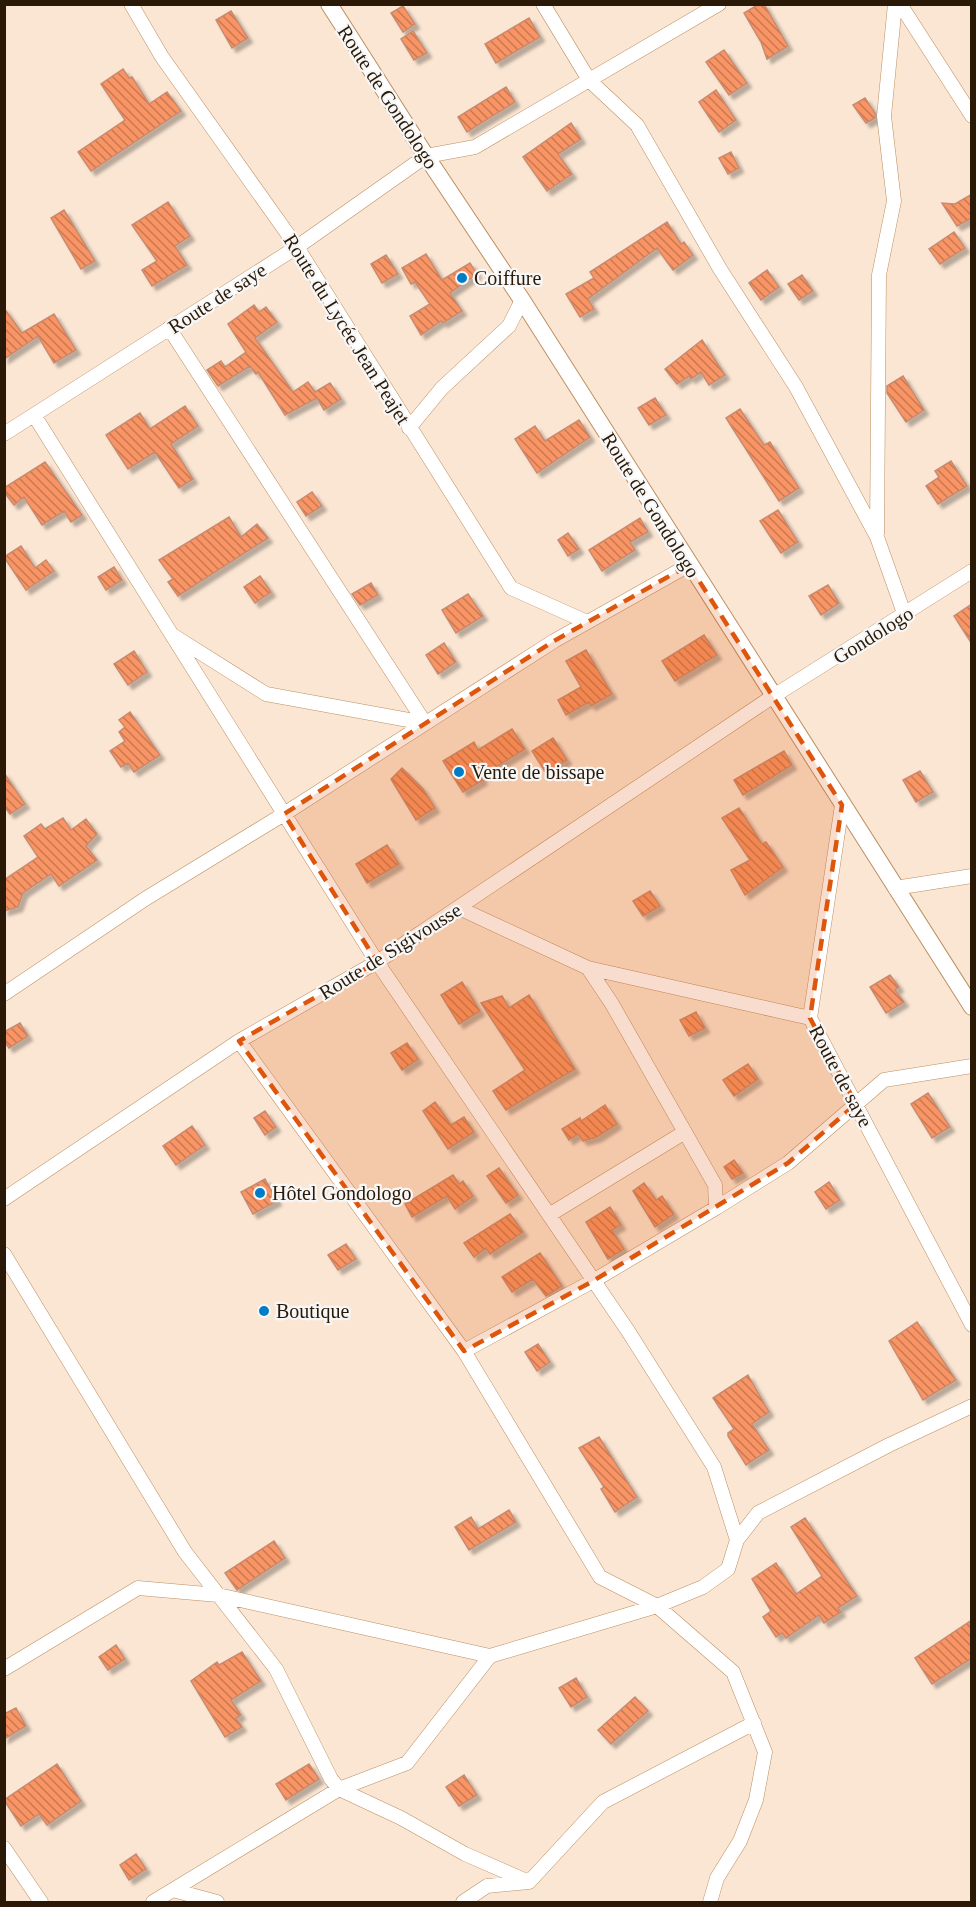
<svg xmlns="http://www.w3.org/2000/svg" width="976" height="1907" viewBox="0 0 976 1907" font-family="'Times New Roman',serif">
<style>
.building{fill:url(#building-back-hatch);stroke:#c88b70;stroke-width:1.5;filter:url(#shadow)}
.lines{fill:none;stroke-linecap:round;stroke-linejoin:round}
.minor-casing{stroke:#bd8f61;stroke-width:15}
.tertiary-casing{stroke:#bd8f61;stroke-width:18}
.minor{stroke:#fff;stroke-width:14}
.tertiary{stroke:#fff;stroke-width:16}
.marked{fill:#de560c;fill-opacity:0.2;stroke:#de560c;stroke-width:4.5;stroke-dasharray:12 8;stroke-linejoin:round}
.poi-dot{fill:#007dc6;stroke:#f7f7f7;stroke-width:2}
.labels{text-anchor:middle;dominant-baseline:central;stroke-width:4.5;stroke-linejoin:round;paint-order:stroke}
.street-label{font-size:20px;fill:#2a1906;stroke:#f7f7f7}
.poi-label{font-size:20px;fill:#2a1906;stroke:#f7f7f7;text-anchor:start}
</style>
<defs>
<pattern id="building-back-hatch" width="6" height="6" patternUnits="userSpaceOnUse" patternTransform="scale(1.5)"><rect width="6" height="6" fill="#f99465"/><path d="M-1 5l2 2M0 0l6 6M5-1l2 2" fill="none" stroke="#ca7851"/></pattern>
<filter id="shadow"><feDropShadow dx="4.5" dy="4.5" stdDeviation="1.5" flood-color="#0004"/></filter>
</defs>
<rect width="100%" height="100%" fill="#fbe6d3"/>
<path class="building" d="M759,4H764L788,46L767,59L761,42L744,13Z
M403,6L415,24L403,32L391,13Z
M231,11L248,38L232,48L216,20Z
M529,18L540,37L496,63L485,44Z
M413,31L427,53L414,60L401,39Z
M724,50L747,83L729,95L706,62Z
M123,69L129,78L132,77L149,104L167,92L181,111L91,171L78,152L125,120L101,84Z
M506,87L515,102L467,132L458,117Z
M716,90L736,120L719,132L699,102Z
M865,98L875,113V118L866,123L853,105Z
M571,123L581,139L558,154L572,174L547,191L523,157Z
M731,152L739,168L728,174L719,158Z
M972,194V218L957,226L942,203L955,204Z
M168,202L190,236L175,246L187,265L152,286L142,270L157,261L132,225Z
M64,210L95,261L81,269L51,218Z
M667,222L681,244L684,242L693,255L673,270L657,248L588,299L594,309L580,317L566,294L594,278L590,272Z
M954,232L965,248L940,264L929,249Z
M426,254L442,280L470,263L477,274L450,293L462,311L443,323L441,321L421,335L410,316L430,304L415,282L411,284L402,268Z
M386,255L398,274L382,283L371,264Z
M767,270L779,287L761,300L749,283Z
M802,275L813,291L799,300L788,284Z
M254,305L259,312L266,307L277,322L255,338L293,392L308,382L315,392L330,383L341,399L324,410L317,398L285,415L258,372L256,374L250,366L218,386L207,370L221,361L225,367L246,352L228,324Z
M4,308L22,333L54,314L76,350L54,363L38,336L4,359Z
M702,340L725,375L709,385L701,372L691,379L689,376L677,384L665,369Z
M903,376L924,410L906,422L887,393V386Z
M655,398L666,415L649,425L638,408Z
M185,406L198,426L171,444L193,479L179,488L155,452L128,469L106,435L140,413L150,429Z
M740,409L764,445L770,442L799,488L779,501L726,418Z
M579,420L590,437L537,473L515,439L535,426L545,441Z
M951,461L967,486L938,504L926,486L939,477L935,471Z
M45,462L82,515L71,522L64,511L42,525L24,497L14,505L4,492V488Z
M312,492L322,506L306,516L297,502Z
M778,510L798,542L781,553L760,521Z
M229,517L241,537L257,524L268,538L178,596L168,582L173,579L159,560Z
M640,518L648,532L630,542L635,550L602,571L589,550Z
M568,533L579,549L568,556L558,540Z
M21,546L35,568L46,560L54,571L26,590L4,557Z
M114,567L122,580L106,590L98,577Z
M260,576L271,592L255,603L244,587Z
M371,583L378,595L360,605L352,594Z
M828,585L839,603L821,615L809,596Z
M468,594L483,616L456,633L442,610Z
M972,604V644L954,616Z
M704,635L717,655L675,681L662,661Z
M444,643L456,662L438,674L426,655Z
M586,650L612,694L591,706L589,702L566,715L558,700L581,687L566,661Z
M134,651L147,672L128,685L114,664Z
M130,712L160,755L134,772L128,763L121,767L110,751L125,741L119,732L125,727L119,720Z
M512,729L525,749L480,777L483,780L463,792L443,761L474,742L478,750Z
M553,738L567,760L546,773L532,751Z
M784,751L792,765L743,795L734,780Z
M402,768L423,789L435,808L416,820L391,779Z
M920,771L933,792L916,802L903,780Z
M4,773L25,804L10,814L4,806Z
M739,808L762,844L766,842L783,867L745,895L731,870L750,860L722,818Z
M63,818L71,830L86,819L97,834L86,846L97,860L59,886L51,874L23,893L18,907L4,911V880L38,857L24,836L41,824L45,829Z
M387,845L399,864L367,883L356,864Z
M650,891L660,906L643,916L633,901Z
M890,975L899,987L895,990L904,1002L886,1013L870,987Z
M462,982L480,1011L459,1024L441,995Z
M529,995L575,1069L506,1110L493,1091L525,1070L481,1003L502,996L509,1008Z
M696,1012L705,1028L689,1036L680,1020Z
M20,1023L28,1036L9,1048L4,1041V1032Z
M407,1043L418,1059L402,1070L391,1053Z
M748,1064L758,1079L734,1096L723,1080Z
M928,1093L950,1127L932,1138L911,1104Z
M435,1102L451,1125L464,1117L474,1132L448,1149L423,1111Z
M605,1105L617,1124L597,1137L583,1141L578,1134L569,1140L562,1129L580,1118L581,1121Z
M265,1111L276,1127L265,1135L254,1118Z
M192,1126L205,1145L176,1165L163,1146Z
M734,1160L743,1173L732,1179L724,1167Z
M499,1168L518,1195L506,1203L487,1176Z
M453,1175L459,1184L463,1181L473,1196L455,1209L447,1196L412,1217L405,1204Z
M265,1179L277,1201L253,1214L241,1192Z
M829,1182L840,1200L826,1209L815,1192Z
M644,1183L656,1200L662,1196L674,1214L655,1227L633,1191Z
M610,1207L621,1225L612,1230L624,1249L608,1259L586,1222Z
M510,1214L523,1232L490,1254L486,1248L474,1257L464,1243Z
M346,1244L356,1259L338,1270L328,1255Z
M540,1253L562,1286L546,1296L533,1279L512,1292L502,1277Z
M917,1322L956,1380L923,1400L889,1341Z
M538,1344L550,1362L537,1371L525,1352Z
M748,1375L769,1412L752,1424L769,1450L746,1465L728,1436V1433L734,1429L713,1398Z
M599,1437L637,1497L615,1512L601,1489L604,1487L579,1448Z
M509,1510L516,1522L469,1550L455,1527L471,1517L478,1529Z
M805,1518L857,1596L838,1608L841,1612L824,1623L819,1615L786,1638L782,1633L776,1637L763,1617L771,1611L752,1579L776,1563L796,1594L822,1576L791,1527Z
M274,1541L285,1558L237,1590L225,1573Z
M972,1620V1658L932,1684L915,1658Z
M116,1645L125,1659L108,1670L99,1657Z
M242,1652L261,1681L231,1700L241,1715L236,1718L242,1727L225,1737L191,1681L217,1662L219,1665Z
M576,1678L587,1697L571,1707L559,1688Z
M635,1697L648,1711L611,1744L598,1730Z
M16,1708L26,1726L4,1739V1714Z
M57,1764L81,1801L47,1825L39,1814L21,1826L4,1800Z
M309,1764L319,1779L286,1800L276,1784Z
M464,1775L477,1795L459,1806L446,1787Z
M136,1854L146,1869L129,1880L120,1865Z"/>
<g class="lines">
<defs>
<path id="minor" d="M131,4L162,57L297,247L511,588L587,622
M543,4L589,80L637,125L720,269L796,387L877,537L905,616
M900,4L972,116
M169,328L425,723
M34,415L377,962L628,1331L714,1467L737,1540L728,1569L703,1587L657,1606L600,1577L464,1351L239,1041
M409,428L442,388L509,326L522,300
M4,434L297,247L426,156L475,147L719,4
M877,534L879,275L894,201L884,116L895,4
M174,636L266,694L425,723
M842,805L810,1018L972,1325
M895,888L972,876
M459,908L588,968L612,1004L715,1185L716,1208L593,1281L464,1351
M588,968L810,1018
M4,994L145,899L284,814L554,641L689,565
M4,1199L239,1041L377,962L772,697L972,571
M716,1208L788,1163L884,1080L972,1066
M549,1215L685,1132
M4,1254L185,1552L276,1669L331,1779L339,1789L401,1818L465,1854L529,1882L487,1886L463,1902
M737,1540L758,1513L889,1445L972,1406
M4,1669L138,1588L218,1595L490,1656
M4,1848L41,1902
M529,1882L603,1802L754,1723
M173,1890L217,1902
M153,1902L339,1789L407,1763L490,1656L657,1606L733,1672L765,1752L756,1800L740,1841L717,1878L710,1902"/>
<path id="tertiary" d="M329,4L426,156L522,300L972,1007"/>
</defs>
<use href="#minor" class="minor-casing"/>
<use href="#tertiary" class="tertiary-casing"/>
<use href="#minor" class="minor"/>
<use href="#tertiary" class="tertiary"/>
</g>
<path class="marked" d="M689,565L842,805L810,1018L856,1104L788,1163L593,1281L464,1351L239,1041L377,962L284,814L554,641Z"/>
<g class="poi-dot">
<circle cx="462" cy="278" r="6"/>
<circle cx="459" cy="772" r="6"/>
<circle cx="260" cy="1193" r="6"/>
<circle cx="264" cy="1311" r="6"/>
</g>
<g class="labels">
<g class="street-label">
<text transform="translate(388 97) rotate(57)">Route de Gondologo</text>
<text transform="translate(217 298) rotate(-33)">Route de saye</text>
<text transform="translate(347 329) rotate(58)">Route du Lycée Jean Peajet</text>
<text transform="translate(651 505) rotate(58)">Route de Gondologo</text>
<text transform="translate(873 635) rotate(-32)">Gondologo</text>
<text transform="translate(390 951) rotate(-32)">Route de Sigivousse</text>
<text transform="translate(841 1076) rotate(62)">Route de saye</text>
</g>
<g class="poi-label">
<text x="474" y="278">Coiffure</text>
<text x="471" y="772">Vente de bissape</text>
<text x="272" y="1193">Hôtel Gondologo</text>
<text x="276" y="1311">Boutique</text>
</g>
</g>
<rect width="976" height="1907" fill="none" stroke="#2a1906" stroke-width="12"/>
</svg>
